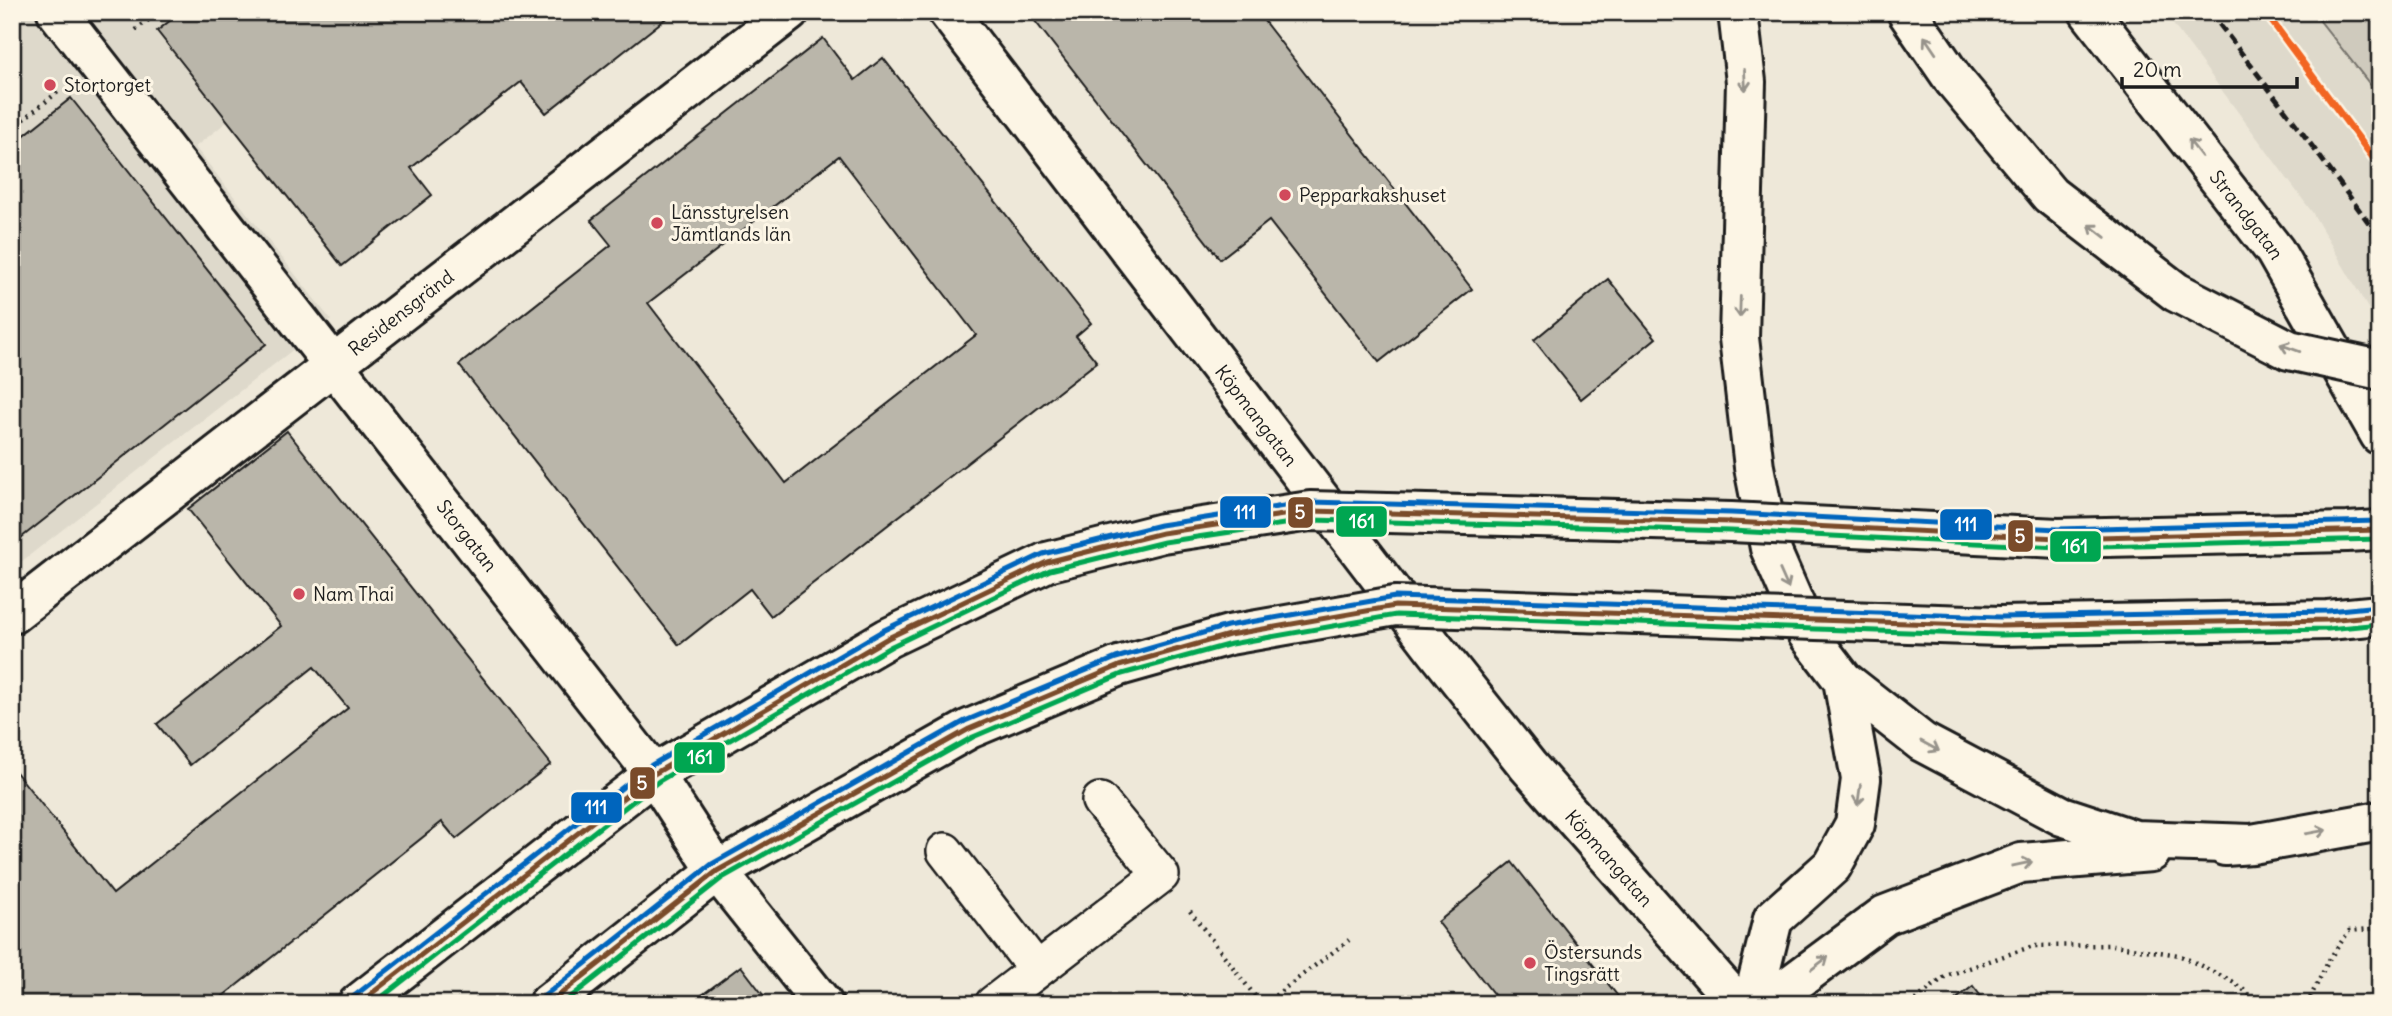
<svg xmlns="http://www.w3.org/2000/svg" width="2392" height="1016" viewBox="0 0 2392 1016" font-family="Delius,sans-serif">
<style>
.built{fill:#ded9cb}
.green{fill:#cfcabd;stroke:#76736c;stroke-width:2}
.building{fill:#bab6aa;stroke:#1c1c1c;stroke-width:2;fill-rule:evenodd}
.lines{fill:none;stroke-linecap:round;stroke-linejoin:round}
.lane-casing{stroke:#1c1c1c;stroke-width:40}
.street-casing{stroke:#1c1c1c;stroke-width:44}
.secondary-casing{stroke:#1c1c1c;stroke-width:44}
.path{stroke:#1c1c1c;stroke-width:4.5;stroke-dasharray:2 5;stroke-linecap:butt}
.lane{stroke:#fcf5e5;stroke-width:35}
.street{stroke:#fcf5e5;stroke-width:38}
.secondary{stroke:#fcf5e5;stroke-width:38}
.rail{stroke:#1c1c1c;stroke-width:5;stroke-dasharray:10 5;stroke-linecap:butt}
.secondary-bridge-casing{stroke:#1c1c1c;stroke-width:44;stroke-linecap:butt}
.secondary-bridge{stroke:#fcf5e5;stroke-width:38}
.bus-1-casing{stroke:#fcf5e5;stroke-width:10}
.bus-2-casing{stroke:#fcf5e5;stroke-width:10}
.bus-3-casing{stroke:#fcf5e5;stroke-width:10}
.bus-1{stroke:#7a4b2a;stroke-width:5}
.bus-2{stroke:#00a651;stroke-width:5}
.bus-3{stroke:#0065bd;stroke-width:5}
.rail-1-casing{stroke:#fcf5e5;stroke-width:12}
.rail-1{stroke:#f26522;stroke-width:7}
.oneway{stroke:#97938b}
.poi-dot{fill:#d1495b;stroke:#fcf5e5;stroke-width:2.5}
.labels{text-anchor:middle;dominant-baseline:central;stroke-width:6;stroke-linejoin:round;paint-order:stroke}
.poi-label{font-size:19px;fill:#1c1c1c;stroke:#fcf5e5;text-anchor:start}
.street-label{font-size:19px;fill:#1c1c1c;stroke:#fcf5e5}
.line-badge{stroke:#fcf5e5;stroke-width:2.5}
.badge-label{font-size:19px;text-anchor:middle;font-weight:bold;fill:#fff}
</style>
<rect width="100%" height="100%" fill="#eee8d9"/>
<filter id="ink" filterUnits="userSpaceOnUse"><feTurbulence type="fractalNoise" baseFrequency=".0143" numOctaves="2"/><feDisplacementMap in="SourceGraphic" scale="14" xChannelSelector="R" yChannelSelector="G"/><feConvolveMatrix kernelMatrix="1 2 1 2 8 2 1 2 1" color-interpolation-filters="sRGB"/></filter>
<g filter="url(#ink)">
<path class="built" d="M12,12H366L195,147L331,320L12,569Z
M2164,12H2320L2380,91V329L2312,212Z"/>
<path class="green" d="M2313,12H2380V97Z"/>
<path class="building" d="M181,12H674L546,113L521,82L411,168L432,195L342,266L157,31Z
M1028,12H1275L1264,21L1472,289L1379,362L1269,221L1220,259Z
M823,38L855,80L883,58L1091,323L1076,336L1097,362L771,616L750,589L679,645L459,365L611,245L591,220ZM839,156L976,335L786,483L648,303Z
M71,98L266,344L12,545V145Z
M1608,279L1656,338L1581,399L1534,340Z
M287,431L551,764L456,839L442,822L213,1004H12V767L113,894L348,708L314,667L190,765L157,724L281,626L188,509Z
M1512,862L1624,1004H1501L1438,922Z
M741,966L770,1004H690Z
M1973,986L1987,1004H1950Z"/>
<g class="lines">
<defs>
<path id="lane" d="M945,851L1037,970
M993,1004L1161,875L1100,801"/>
<g id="street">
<path id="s1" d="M57,12L654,774L717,871L823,1004"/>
<path id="s2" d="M948,12L1435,649L1528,766L1738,1004"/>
<path id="s3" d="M2089,12L2275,251L2380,435"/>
<path id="s4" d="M12,614L789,12"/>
</g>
<path id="secondary" d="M1738,12L1746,82L1739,338L1754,467L1770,548L1807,633L1843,680L1922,742L2062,816L2135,840L2252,844
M1907,12L1953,79
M2225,846L2252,844L2380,821
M358,1004L654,774L888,638L1047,562
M548,1004L717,871L969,729L1119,666
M1752,1004L1773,919L1832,866L1855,824L1861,779L1843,680
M1765,1004L1885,915L2021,863L2151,852"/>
</defs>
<use href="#lane" class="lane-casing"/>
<use href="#street" class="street-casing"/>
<use href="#secondary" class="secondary-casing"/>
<path class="path" d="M136,30L158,12
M12,128L58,92
M1190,911L1261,1004
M1264,1004L1349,940
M1910,1004L1946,976L2033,946L2112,945L2179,955L2232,981L2262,1004
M2307,1004L2330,958L2349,931L2380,928"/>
<use href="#lane" class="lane"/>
<use href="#street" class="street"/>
<use href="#secondary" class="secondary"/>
<path class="rail" d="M2210,12L2295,123L2380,238"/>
<defs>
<path id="secondary-bridge" d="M1953,79L2050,195L2176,292L2289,350L2380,370
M1047,562L1162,533L1310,511L1731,522L2058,538L2347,532L2380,530
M1119,666L1229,635L1395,606L2000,626L2328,620L2380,615"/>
</defs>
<use href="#secondary-bridge" class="secondary-bridge-casing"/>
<use href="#secondary-bridge" class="secondary-bridge"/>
<defs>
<path id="bus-1" d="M358,1004L654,774L888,638L1047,562L1162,533L1310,511L1731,522L2058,538L2380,530
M548,1004L717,871L969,729L1119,666L1229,635L1395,606L2000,626L2328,620L2380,615"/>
<path id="bus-2" d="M373,1004L659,781L892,646L1050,570L1164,542L1311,520L1731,531L2058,547L2380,539
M562,1004L722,878L973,737L1122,674L1231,644L1396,615L2000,635L2328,629L2380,624"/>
<path id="bus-3" d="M353,997L650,766L884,630L1043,554L1160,525L1310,502L1731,513L2058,529L2379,521
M543,997L712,864L965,721L1116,658L1227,626L1395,597L2000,617L2328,611L2379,606"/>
</defs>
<use href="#bus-1" class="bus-1-casing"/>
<use href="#bus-2" class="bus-2-casing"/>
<use href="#bus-3" class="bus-3-casing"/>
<use href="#bus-1" class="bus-1"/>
<use href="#bus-2" class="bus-2"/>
<use href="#bus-3" class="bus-3"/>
<defs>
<path id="rail-1" d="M2265,12L2380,167"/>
</defs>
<use href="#rail-1" class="rail-1-casing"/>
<use href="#rail-1" class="rail-1"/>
</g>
<defs><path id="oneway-shaft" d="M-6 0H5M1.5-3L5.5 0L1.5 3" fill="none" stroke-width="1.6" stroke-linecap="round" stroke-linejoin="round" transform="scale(1.75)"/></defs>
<g class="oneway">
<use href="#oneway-shaft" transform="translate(1930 45) rotate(-124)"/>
<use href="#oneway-shaft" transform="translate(1745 80) rotate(87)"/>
<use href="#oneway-shaft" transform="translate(2195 148) rotate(-128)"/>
<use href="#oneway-shaft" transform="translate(2097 231) rotate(-142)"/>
<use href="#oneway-shaft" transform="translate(1740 307) rotate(92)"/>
<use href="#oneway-shaft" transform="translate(2290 348) rotate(-160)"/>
<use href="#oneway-shaft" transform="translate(1784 579) rotate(66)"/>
<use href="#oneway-shaft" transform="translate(1930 746) rotate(29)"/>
<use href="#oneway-shaft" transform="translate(1859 795) rotate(98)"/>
<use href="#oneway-shaft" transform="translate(2316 832) rotate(-10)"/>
<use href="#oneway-shaft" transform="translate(2022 864) rotate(-12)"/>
<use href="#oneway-shaft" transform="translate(1820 963) rotate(-37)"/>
</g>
</g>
<g class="poi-dot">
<circle cx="50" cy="85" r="7"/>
<circle cx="1285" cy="195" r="7"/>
<circle cx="657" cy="223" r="7"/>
<circle cx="299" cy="594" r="7"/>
<circle cx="1530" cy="963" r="7"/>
</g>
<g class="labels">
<g class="poi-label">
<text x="64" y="85">Stortorget</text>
<text x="1299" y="195">Pepparkakshuset</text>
<text x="671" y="212">Länsstyrelsen<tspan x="671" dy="22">Jämtlands län</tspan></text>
<text x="313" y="594">Nam Thai</text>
<text x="1544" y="952">Östersunds<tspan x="1544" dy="22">Tingsrätt</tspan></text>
</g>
<g class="street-label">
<text stroke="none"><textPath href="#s3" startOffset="257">Strandgatan</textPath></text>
<text stroke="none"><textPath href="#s4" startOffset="492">Residensgränd</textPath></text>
<text stroke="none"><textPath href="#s2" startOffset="508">Köpmangatan</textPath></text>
<text stroke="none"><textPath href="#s1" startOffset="665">Storgatan</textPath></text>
<text stroke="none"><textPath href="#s2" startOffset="1074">Köpmangatan</textPath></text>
</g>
</g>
<g class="line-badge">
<rect x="1219" y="495" width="53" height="34" rx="7" fill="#0065bd"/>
<rect x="1287" y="496" width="27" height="33" rx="7" fill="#7a4b2a"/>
<rect x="1335" y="505" width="53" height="33" rx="7" fill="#00a651"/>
<rect x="1939" y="508" width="54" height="33" rx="7" fill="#0065bd"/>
<rect x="2007" y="519" width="27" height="34" rx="7" fill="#7a4b2a"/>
<rect x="2049" y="530" width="53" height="33" rx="7" fill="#00a651"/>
<rect x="673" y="741" width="53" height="33" rx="7" fill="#00a651"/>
<rect x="629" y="766" width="27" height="34" rx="7" fill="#7a4b2a"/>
<rect x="570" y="791" width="53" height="33" rx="7" fill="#0065bd"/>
</g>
<g class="badge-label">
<text x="1245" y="519">111</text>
<text x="1300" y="519">5</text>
<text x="1362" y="528">161</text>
<text x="1966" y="531">111</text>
<text x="2020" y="543">5</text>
<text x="2075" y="553">161</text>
<text x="700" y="764">161</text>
<text x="642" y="790">5</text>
<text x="596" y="814">111</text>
</g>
<rect width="2392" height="1016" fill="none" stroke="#fcf5e5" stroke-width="42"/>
<rect x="21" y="21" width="2350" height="974" fill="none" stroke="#1c1c1c" stroke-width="2.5" filter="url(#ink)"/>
<path d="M2122 77v10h175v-10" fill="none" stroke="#1c1c1c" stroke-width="3.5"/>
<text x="2133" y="77" font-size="21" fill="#1c1c1c" stroke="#fcf5e5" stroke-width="5" paint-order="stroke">20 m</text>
</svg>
